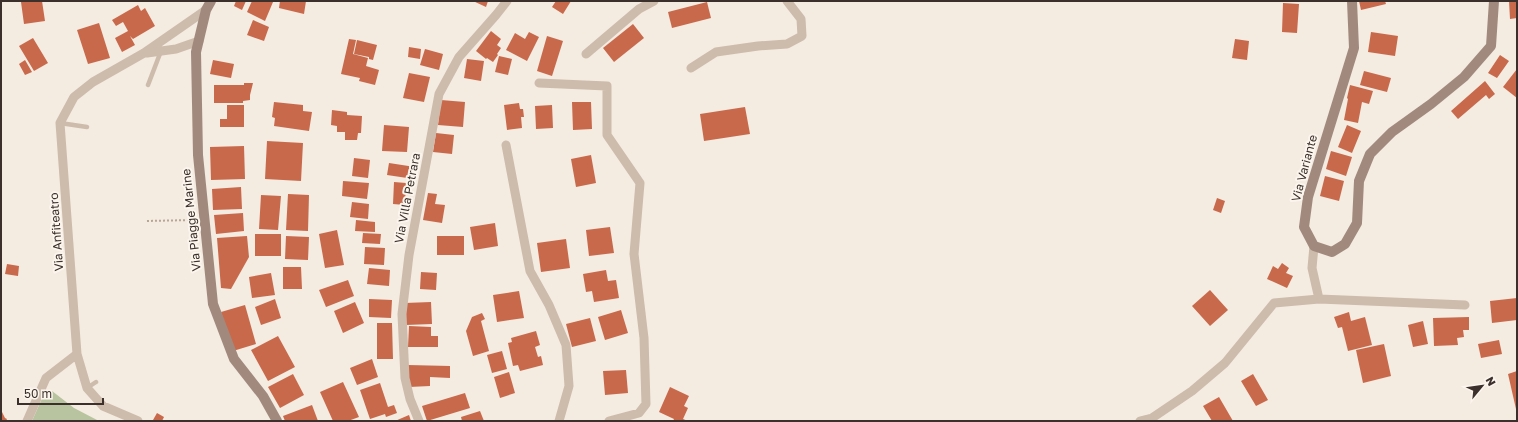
<svg xmlns="http://www.w3.org/2000/svg" width="1518" height="422" viewBox="0 0 1518 422" font-family="'Golos Text',sans-serif">
<style>
.green{fill:#b8c4a0}
.building{fill:#c8694b}
.lines{fill:none;stroke-linecap:round;stroke-linejoin:round}
.path{stroke:#b9a596;stroke-width:2;stroke-dasharray:2 2;stroke-linecap:butt}
.lane{stroke:#cdbbac;stroke-width:4.5}
.street{stroke:#cdbbac;stroke-width:9}
.secondary{stroke:#a18a7d;stroke-width:10}
.labels{text-anchor:middle;dominant-baseline:central;stroke-width:4;stroke-linejoin:round;paint-order:stroke}
.street-label{font-size:12px;fill:#3b302b;stroke:#fbf5ee}
</style>
<rect width="100%" height="100%" fill="#f4ebe1"/>
<path class="green" d="M52,391L74,408L99,421H32L44,394Z"/>
<path class="building" d="M26,1H42L45,21L24,24L21,2Z
M236,1H246L242,10L234,6Z
M252,1H270L273,2L265,21L247,12Z
M280,1H306L304,14L279,8Z
M473,1H488L486,7Z
M556,1H571L563,14L552,7Z
M1359,1H1385L1386,4L1361,10Z
M1509,1H1517V18L1510,19Z
M707,2L711,18L672,28L668,12Z
M1283,3L1299,4L1297,33L1282,32Z
M138,5L141,11L145,8L155,26L133,39L130,36L135,45L122,52L115,38L128,31L123,22L116,26L112,20Z
M253,20L269,27L264,41L247,35Z
M99,23L110,58L88,64L77,30Z
M633,24L644,38L614,62L603,48Z
M491,31L501,39L497,45L501,48L497,54L498,55L493,62L487,58L486,59L476,51Z
M529,32L539,37L527,61L506,50L515,33L525,39Z
M1371,32L1398,36L1395,56L1368,52Z
M547,36L563,41L552,76L537,71Z
M33,38L48,63L34,71L19,46Z
M349,39L356,40L353,54L368,58L366,66L379,70L375,85L359,81L360,78L341,74Z
M1235,39L1249,41L1247,60L1232,58Z
M357,40L377,45L373,60L369,59V57L354,54Z
M409,47L421,49L420,59L408,57Z
M425,49L443,54L439,70L420,65Z
M1500,55L1509,61L1497,78L1488,73Z
M499,56L512,59L508,75L495,72Z
M467,59L484,61L481,81L464,78Z
M25,60L32,72L25,75L19,64Z
M213,60L234,64L231,78L210,74Z
M1517,69V98L1503,87Z
M1364,71L1391,78L1387,92L1360,85Z
M409,73L430,77L424,102L403,98Z
M1485,81L1495,94L1489,99L1486,95L1458,119L1451,111Z
M244,83H253L250,95V100L243,101V103H214V85H244Z
M1350,85L1373,91L1369,104L1362,102L1358,123L1344,120L1348,99L1347,98Z
M441,100L465,102L463,127L438,125Z
M274,102L303,105V111L312,112L309,131L274,126L275,118L272,117Z
M572,102H591L592,129L573,130Z
M519,103L520,109H523L524,117H521L522,128L507,130L504,105Z
M227,105H244V127H220V119H227Z
M552,105L553,128L536,129L535,106Z
M745,107L750,134L704,141L700,114Z
M332,110L347,112V115L362,116L361,133H358L357,140H345V132H337V126L331,125Z
M384,125L409,127L407,152L382,151Z
M1347,125L1361,131L1352,153L1338,147Z
M436,133L454,135L452,154L433,152Z
M267,141L303,143L301,181L265,179Z
M244,146L245,179L211,180L210,147Z
M1331,151L1352,157L1346,176L1326,169Z
M591,155L596,183L576,187L571,159Z
M354,158L370,160L368,178L352,176Z
M389,163L415,167L414,179L387,175Z
M1325,176L1344,181L1339,201L1320,196Z
M343,181L369,183L367,199L342,196Z
M394,182L406,183L405,205L393,204Z
M241,187L242,209L213,210L212,189Z
M428,193L437,194L435,204L445,205L442,223L423,220Z
M288,194L309,195L308,231L286,230Z
M261,195L281,196L278,230L259,229Z
M1217,198L1225,201L1221,213L1213,210Z
M352,202L369,204L368,219L350,217Z
M243,213L244,231L216,234L214,215Z
M356,220L375,222V232L355,231Z
M495,223L498,246L474,250L470,227Z
M610,227L614,253L589,256L586,230Z
M337,230L344,265L325,268L319,234Z
M363,233L381,234L380,244L362,243Z
M255,234H281V256H255Z
M247,236L249,257L231,289L221,288L217,238Z
M286,236L309,237L308,260L285,259Z
M437,236H464V255H437Z
M566,239L570,268L541,272L537,243Z
M365,247L385,248L384,265L364,264Z
M1282,263L1289,268L1286,273L1293,276L1287,288L1267,279L1273,266L1278,269Z
M7,264L19,266L18,276L5,274Z
M283,267H301L302,289H283Z
M369,268L390,270L389,286L367,284Z
M606,270L608,281L616,280L619,298L594,302L592,291L586,292L583,274Z
M421,272L437,273L436,290L420,289Z
M271,273L275,295L252,298L249,277Z
M348,280L354,296L326,307L319,290Z
M1210,290L1228,310L1210,326L1192,306Z
M519,291L524,318L497,322L493,295Z
M1517,298V320L1492,323L1490,301Z
M275,299L281,318L261,325L255,307Z
M369,299L392,300L391,318L369,317Z
M355,302L364,323L343,333L334,311Z
M431,302L432,324L406,325L405,303Z
M245,305L256,344L233,351L221,312Z
M621,310L628,333L605,340L598,317Z
M1349,312L1351,321L1365,317L1372,345L1348,351L1342,327L1338,328L1334,317Z
M482,313L485,319L481,321L489,351L473,356L466,331L472,317Z
M1469,317V330H1463L1464,337L1457,338L1458,345L1434,346L1433,318Z
M590,318L596,341L572,347L566,324Z
M1423,321L1428,344L1413,347L1408,325Z
M377,323H392L393,359H377Z
M409,326L431,327V336H438V347H408Z
M536,331L540,345L535,347L538,357L541,356L543,365L520,371L518,365L513,366L508,343L512,342L511,338Z
M278,336L295,367L268,381L251,350Z
M1499,340L1502,354L1481,358L1478,344Z
M1384,344L1391,376L1363,383L1356,350Z
M502,351L507,369L492,373L487,355Z
M372,359L378,377L357,385L350,368Z
M408,365L450,366V378L430,377V386L409,387Z
M626,370L628,393L605,395L603,371Z
M1517,371V409H1516L1508,374Z
M509,372L515,393L500,398L494,377Z
M293,374L304,395L280,408L268,387Z
M1253,374L1268,400L1256,406L1241,381Z
M343,382L359,417L348,421H333L320,392Z
M380,383L388,407L394,405L397,413L386,417L385,414L370,419L360,390Z
M670,387L689,396L684,406L688,408L683,419L688,421H673L674,419L659,412Z
M465,393L470,408L427,421L422,406Z
M1219,397L1233,421H1212L1203,406Z
M312,405L318,421H285L283,416Z
M1,410L5,418L7,419L6,421H1Z
M480,411L484,421H462L461,417Z
M157,413L164,417L162,421L153,420Z
M409,415L411,421H395Z"/>
<g class="lines">
<path class="path" d="M147,221L194,220"/>
<path class="lane" d="M148,85L161,51
M60,123L87,127
M87,388L96,382"/>
<path class="street" d="M147,53L176,49L199,41
M586,54L639,9L654,1
M691,68L716,52L758,46L787,44L802,36L801,19L787,1
M539,83L607,86V135L640,183L634,254L644,338L646,404L639,413L609,421
M506,145L530,271L549,305L566,345L569,386L559,421
M1319,299L1465,305
M27,421L46,378L77,354
M138,421L103,406L87,388L77,354L60,123L74,97L93,82L144,53L206,10
M419,421L410,399L405,378L402,314L409,255L439,94L459,57L496,15L507,1
M1140,421L1152,418L1192,391L1225,363L1274,303L1319,299L1312,268L1314,246"/>
<path class="secondary" d="M211,1L206,10L196,52L198,155L213,304L234,359L263,396L277,421
M1352,1L1354,48L1308,197L1304,227L1314,246L1332,252L1345,244L1357,223L1359,181L1370,154L1392,132L1431,104L1464,77L1491,46L1494,1"/>
</g>
<g class="labels">
<g class="street-label">
<text transform="translate(1304 168) rotate(-75)">Via Variante</text>
<text transform="translate(407 198) rotate(-79)">Via Villa Petrara</text>
<text transform="translate(191 220) rotate(-96)">Via Piagge Marine</text>
<text transform="translate(56 232) rotate(-94)">Via Anfiteatro</text>
</g>
</g>
<rect width="1518" height="422" fill="none" stroke="#3b302b" stroke-width="4"/>
<g transform="translate(1482 386) rotate(61)" stroke="#fbf5ee" stroke-width="3" paint-order="stroke">
<path d="M0-3L7 15L0 10L-7 15Z" fill="#3b302b"/>
<text y="-6" font-size="11" font-weight="bold" text-anchor="middle" fill="#3b302b">N</text>
</g>
<path d="M18 398v6h85v-6" fill="none" stroke="#3b302b" stroke-width="2"/>
<text x="24" y="398" font-size="12" fill="#3b302b" stroke="#fbf5ee" stroke-width="3" paint-order="stroke">50 m</text>
</svg>
